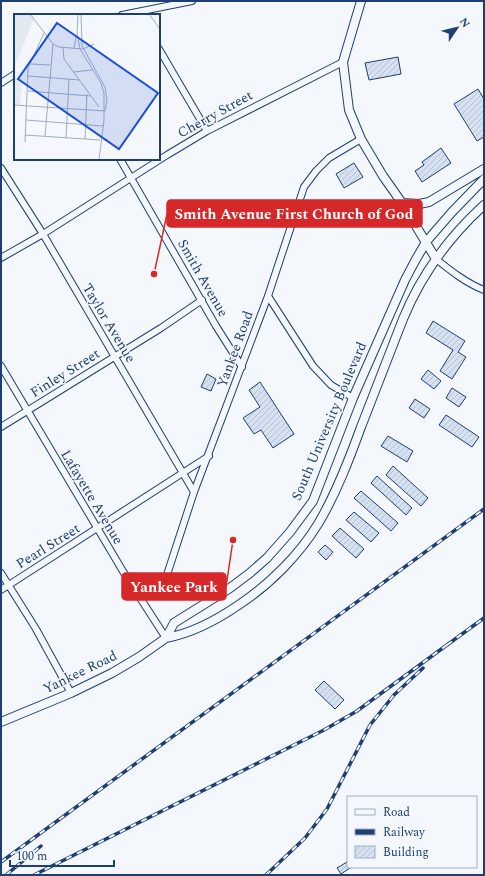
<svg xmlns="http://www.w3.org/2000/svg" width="485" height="876" viewBox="0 0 485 876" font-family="Spectral,serif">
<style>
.building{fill:url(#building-hatch);stroke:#1d3f73}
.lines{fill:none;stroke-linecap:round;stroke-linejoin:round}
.minor-casing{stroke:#1d3f73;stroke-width:8}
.tertiary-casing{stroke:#1d3f73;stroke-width:10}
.minor{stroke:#f4f7fb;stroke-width:6}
.tertiary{stroke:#f4f7fb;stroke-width:8}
.rail-casing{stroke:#1d3f73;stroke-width:3.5}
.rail{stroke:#f4f7fb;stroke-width:2;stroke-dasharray:6;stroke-linecap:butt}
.labels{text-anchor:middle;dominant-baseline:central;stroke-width:3;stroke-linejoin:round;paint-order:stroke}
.street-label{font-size:14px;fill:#1d3f73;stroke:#f4f7fb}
.inset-road{fill:none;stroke:#9eadc5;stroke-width:1}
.view{fill:#1d4ed8;fill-opacity:0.15;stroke:#1d4ed8;stroke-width:2}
.inset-edge{fill:none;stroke:#1d3f73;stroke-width:2}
.leader{fill:none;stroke:#d62828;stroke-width:1.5}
.callout-dot{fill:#d62828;stroke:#f4f7fb;stroke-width:1.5}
.callout{fill:#d62828;stroke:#d62828;stroke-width:1.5}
.callout-label{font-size:15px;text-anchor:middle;font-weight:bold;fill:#fff}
</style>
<defs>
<pattern id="building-hatch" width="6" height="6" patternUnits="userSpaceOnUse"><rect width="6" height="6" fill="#d5e0f0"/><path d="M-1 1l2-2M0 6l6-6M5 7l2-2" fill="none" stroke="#b6c1d1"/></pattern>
</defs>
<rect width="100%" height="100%" fill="#f4f7fb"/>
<path class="building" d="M398,57L401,74L369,80L365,63Z
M478,89L484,99V137L477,141L454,104Z
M441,148L451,163L422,182L415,171L424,165L422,162Z
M354,163L363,177L344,188L336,174Z
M433,321L465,341L458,352L466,357L452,379L440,371L453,350L426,333Z
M428,370L441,381L434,389L421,379Z
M207,374L216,379L211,391L201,387Z
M260,382L294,434L273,448L261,430L254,434L243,418L260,407L249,390Z
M452,388L466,397L459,407L446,398Z
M415,399L430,409L424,418L409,408Z
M446,415L479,437L472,447L439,425Z
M388,436L413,451L407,462L381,446Z
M393,466L428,498L421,506L386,475Z
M377,476L412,508L406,515L371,483Z
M361,491L398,523L391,531L354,498Z
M354,512L379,533L371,542L346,520Z
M340,528L364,549L356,558L332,536Z
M325,545L333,552L326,560L318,552Z
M324,681L344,700L335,709L315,690Z
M347,862L348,867L350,868L341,874L337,868Z"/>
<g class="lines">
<defs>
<path id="minor" d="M122,15L192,1
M159,49L207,131
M1,83L15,74
M120,159L216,326L242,367
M1,168L43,234L194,492
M1,258L43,234L167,155L207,131L343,62
M436,259C451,271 466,283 484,290
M268,296L313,366L331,385L353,398
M1,366L124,573L166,638
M1,427L161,328L202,300
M1,573L36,629L71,693
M1,590L209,456
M162,590L194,492L268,296L304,187L316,171L329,158L361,139"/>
<path id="tertiary" d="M361,1L343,62L349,110L361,139L383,176L402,203L436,259
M402,203L419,204L429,202L484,169
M166,638C193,633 217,620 240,604C270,584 299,555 318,524C336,494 349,460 361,427C375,391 389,355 403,319C421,275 449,237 484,205
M1,722L71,693L112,673L139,657L166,638L174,623L230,588L250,573L267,558L290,532L313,501L353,398L405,280L415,261L426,242L452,212L484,179"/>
</defs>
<use href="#minor" class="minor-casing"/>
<use href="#tertiary" class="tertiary-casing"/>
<use href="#minor" class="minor"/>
<use href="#tertiary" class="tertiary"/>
<defs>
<path id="rail" d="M447,645L484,618
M1,862L484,509
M6,875L41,846
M34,875L324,730L357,711L451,642
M266,875L305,838L327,809L370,725L394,695L423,668"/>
</defs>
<use href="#rail" class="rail-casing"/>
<use href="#rail" class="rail"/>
</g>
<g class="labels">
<g class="street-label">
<text transform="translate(215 114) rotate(-29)">Cherry Street</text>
<text transform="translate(203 278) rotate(60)">Smith Avenue</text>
<text transform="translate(109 323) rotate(59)">Taylor Avenue</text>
<text transform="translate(235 349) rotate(-70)">Yankee Road</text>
<text transform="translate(65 373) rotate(-32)">Finley Street</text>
<text transform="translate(329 421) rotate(-67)">South University Boulevard</text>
<text transform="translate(92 497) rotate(59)">Lafayette Avenue</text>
<text transform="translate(48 546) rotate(-32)">Pearl Street</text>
<text transform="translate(80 672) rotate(-26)">Yankee Road</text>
</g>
</g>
<g transform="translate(14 14)">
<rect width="146" height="146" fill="#f4f7fb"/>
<path d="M0,0H16L20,5L0,54Z" fill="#e3e9f0"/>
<path d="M0,64L8,65L6,91H0Z" fill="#e3e9f0"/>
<path class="inset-road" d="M16,0L39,30L45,33L69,35L80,30M64,0L63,19L66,35L87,69L90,79V106L85,146M67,0L68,32L91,73L93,87L91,97M135,0L146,15M49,34L50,45L85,93M60,35L62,22M17,50L36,51M60,58L78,56M14,62L66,66M14,77L76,82M0,91L91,97M12,106L89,112M11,121L86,126M31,122L39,30M52,124L55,65M71,125L73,80M11,128L14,54L30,19"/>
<path class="view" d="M43,9L144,79L105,135L4,65Z"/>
<rect width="146" height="146" class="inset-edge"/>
</g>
<path class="leader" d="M154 274L167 214M233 540L226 587"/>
<g class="callout-dot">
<circle cx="154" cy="274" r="4"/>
<circle cx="233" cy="540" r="4"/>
</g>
<g class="callout">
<rect x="167" y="200" width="255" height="27" rx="4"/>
<rect x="122" y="573" width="104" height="27" rx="4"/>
</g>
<g class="callout-label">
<text x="294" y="219">Smith Avenue First Church of God</text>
<text x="174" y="592">Yankee Park</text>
</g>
<rect width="485" height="876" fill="none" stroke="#1d3f73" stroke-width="4"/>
<rect x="347" y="796" width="130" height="72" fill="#f4f7fb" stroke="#9eadc5"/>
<rect x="355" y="809" width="20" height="6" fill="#f4f7fb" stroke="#9eadc5"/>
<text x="383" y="816" font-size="12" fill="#1d3f73">Road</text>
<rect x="355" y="829" width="20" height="6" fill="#1d3f73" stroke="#9eadc5"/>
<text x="383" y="836" font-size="12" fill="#1d3f73">Railway</text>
<rect x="355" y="846" width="20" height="12" fill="url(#building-hatch)" stroke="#9eadc5"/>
<text x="383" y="856" font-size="12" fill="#1d3f73">Building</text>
<g transform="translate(457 28) rotate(55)" stroke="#f4f7fb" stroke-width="3" paint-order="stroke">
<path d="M0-3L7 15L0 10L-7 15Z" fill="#1d3f73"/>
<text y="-6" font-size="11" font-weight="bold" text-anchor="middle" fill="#1d3f73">N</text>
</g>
<path d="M10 860v6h104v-6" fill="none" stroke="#1d3f73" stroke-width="2"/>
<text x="16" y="860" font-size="12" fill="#1d3f73" stroke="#f4f7fb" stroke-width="3" paint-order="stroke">100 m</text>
</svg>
